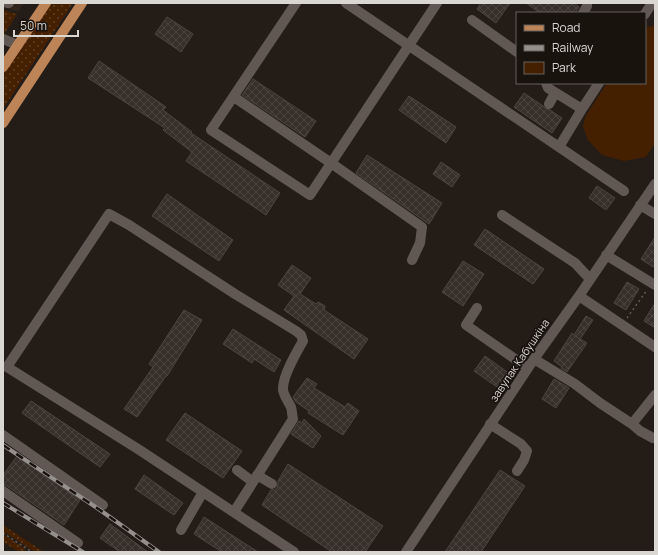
<svg xmlns="http://www.w3.org/2000/svg" width="658" height="555" viewBox="0 0 658 555" font-family="Manrope,sans-serif">
<style>
.built{fill:#30241b}
.green{fill:url(#green-dots)}
.pitch{fill:#452000}
.building{fill:url(#building-cross-hatch);stroke:#4d453f}
.lines{fill:none;stroke-linecap:round;stroke-linejoin:round}
.path{stroke:#615b56;stroke-width:1.5;stroke-dasharray:2 3;stroke-linecap:butt}
.minor{stroke:#615853;stroke-width:10}
.major{stroke:#bd8457;stroke-width:10}
.rail-casing{stroke:#95908c;stroke-width:4}
.rail{stroke:#19130e;stroke-width:2.5;stroke-dasharray:8;stroke-linecap:butt}
.labels{text-anchor:middle;dominant-baseline:central;stroke-width:3.5;stroke-linejoin:round;paint-order:stroke}
.street-label{font-size:11px;fill:#dad6d2;stroke:#19130e}
</style>
<defs>
<pattern id="green-dots" width="8" height="8" patternUnits="userSpaceOnUse"><rect width="8" height="8" fill="#452000"/><path d="M2 2h.1M6 6h.1" fill="none" stroke="#5f4024" stroke-width="1.8" stroke-linecap="round"/></pattern>
<pattern id="building-cross-hatch" width="8" height="8" patternUnits="userSpaceOnUse"><rect width="8" height="8" fill="#37302a"/><path d="M0 0l8 8M0 8l8-8" fill="none" stroke="#4a443e"/></pattern>
</defs>
<rect width="100%" height="100%" fill="#231c17"/>
<path class="built" d="M3,3H24L18,12L3,7Z"/>
<path class="green" d="M50,3H73L3,109V74Z
M3,10L17,14L3,36Z
M3,525L44,552H35L3,531Z
M3,534L24,548L25,550L24,552H19L3,542Z"/>
<path class="pitch" d="M655,25V143L646,157L624,161L602,155L588,140L583,127L585,117L607,83H645V28Z"/>
<path class="building" d="M481,3H510L496,23L477,9Z
M526,3H574L579,7L575,13H540Z
M167,17L193,34L181,52L155,34Z
M99,61L166,107L163,110L192,132L191,133L280,193L266,215L186,161L192,152L163,130L165,128L88,78Z
M253,79L316,121L305,137L242,95Z
M524,93L543,106L546,109L550,110L562,118L552,133L514,107Z
M409,96L456,127L446,143L399,110Z
M367,155L442,203L429,224L356,173Z
M441,162L460,175L452,187L433,174Z
M597,186L615,198L606,210L589,198Z
M167,194L233,240L219,261L152,216Z
M485,229L544,269L533,284L474,245Z
M655,237V263L653,267L641,259Z
M463,261L484,274L463,306L442,292Z
M292,265L311,278L300,294L316,304L318,302L325,306L324,310L368,339L354,359L284,310L294,296L278,285Z
M627,282L639,289L626,310L614,303Z
M655,303V328L644,321Z
M184,310L202,320L167,376H166L137,417L124,409L153,367L149,364Z
M586,316L593,320L580,339L587,343L567,372L561,368L562,367L554,361L572,333L574,335Z
M233,329L281,360L274,372L254,359L252,363L223,344Z
M485,356L510,374L500,389L474,371Z
M307,378L317,384L314,388L345,407L348,403L359,411L343,435L308,413L309,411L296,402L293,397Z
M554,379L569,388L556,408L542,399Z
M31,401L110,454L100,467L22,413Z
M185,413L242,451L223,478L166,440Z
M304,419L321,436L313,448L291,434L299,421L302,423Z
M17,456L80,500L64,525L7,486L3,485V475Z
M288,464L383,526L365,552H332L262,505L271,490H275L277,488L278,484V481Z
M500,470L525,486L481,552H445Z
M144,475L183,503L174,515L135,489Z
M204,517L258,552H222L194,534Z
M110,524L148,552H120L100,538Z"/>
<g class="lines">
<path class="path" d="M627,318L647,290
M3,533L32,552"/>
<path class="minor" d="M7,3H9
M296,3L211,130L310,195L437,3
M346,3L624,191
M583,13L587,6V3
M645,14L652,3
M472,20L517,52
M3,39L18,45
M546,83L548,88L582,109
M234,97L331,163L422,227L420,243L412,260
M549,104L555,93
M559,147L582,109L599,83
M640,205L655,214
M502,215L575,263L590,279
M606,255L655,285
M579,296L655,347
M477,308L466,325L528,368
M534,359L575,384L600,403L632,424L640,431L653,438H655
M490,424L521,444L527,451L524,460L517,471
M632,424L655,395
M3,435L103,505
M237,470L253,482
M257,475L272,484
M3,491L78,543
M234,512L293,419C292,415 292,410 291,407C288,401 284,396 283,390C282,377 296,353 303,341L301,335L296,331L235,294L129,225L109,214L7,367L138,449L294,552
M181,530L203,492
M406,552L534,359L579,296L655,184"/>
<path class="major" d="M3,67L46,3
M3,123L82,3"/>
<defs>
<path id="rail" d="M3,445L100,510L159,552
M3,503L83,552"/>
</defs>
<use href="#rail" class="rail-casing"/>
<use href="#rail" class="rail"/>
</g>
<g class="labels">
<g class="street-label">
<text transform="translate(519 360) rotate(-56)">завулак Кабушкіна</text>
</g>
</g>
<rect width="658" height="555" fill="none" stroke="#dad6d2" stroke-width="8"/>
<rect x="516" y="12" width="130" height="72" fill="#19130e" stroke="#66615c"/>
<rect x="524" y="25" width="20" height="6" fill="#bd8457" stroke="#66615c"/>
<text x="552" y="32" font-size="12" fill="#dad6d2">Road</text>
<rect x="524" y="45" width="20" height="6" fill="#95908c" stroke="#66615c"/>
<text x="552" y="52" font-size="12" fill="#dad6d2">Railway</text>
<rect x="524" y="62" width="20" height="12" fill="#452000" stroke="#66615c"/>
<text x="552" y="72" font-size="12" fill="#dad6d2">Park</text>
<path d="M14 30v6h64v-6" fill="none" stroke="#dad6d2" stroke-width="2"/>
<text x="20" y="30" font-size="12" fill="#dad6d2" stroke="#19130e" stroke-width="3" paint-order="stroke">50 m</text>
</svg>
